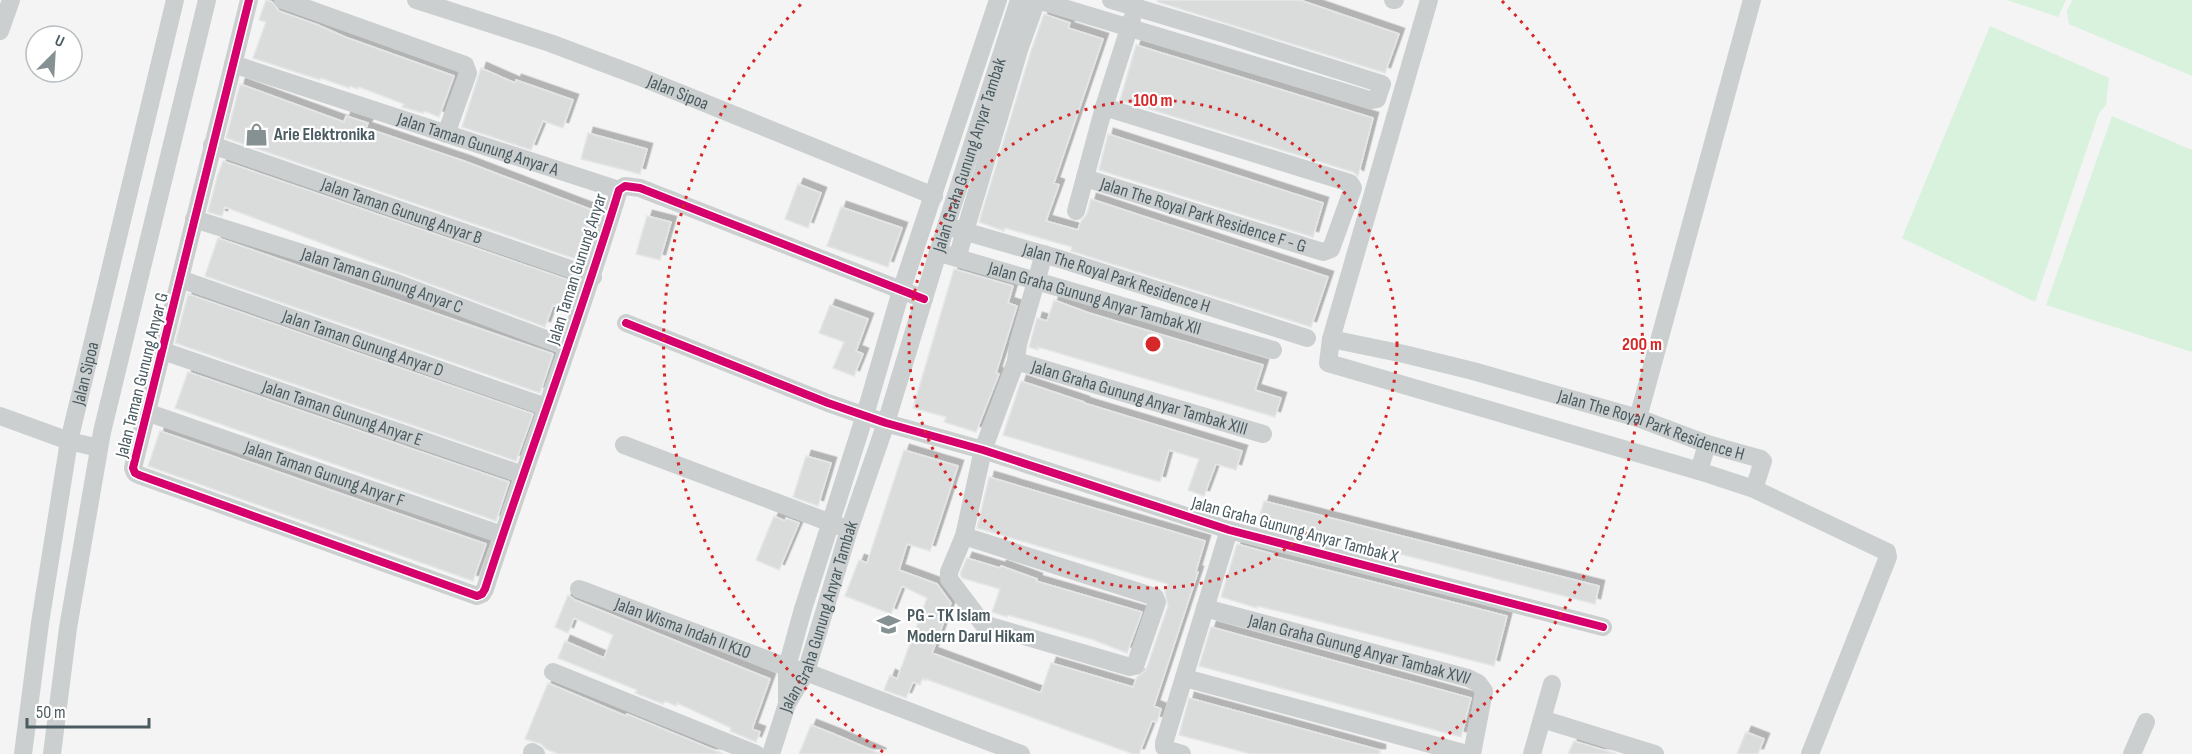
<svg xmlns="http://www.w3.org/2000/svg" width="2192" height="754" viewBox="0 0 2192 754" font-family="'Sofia Sans Condensed',sans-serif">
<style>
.green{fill:#d8f2dd}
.building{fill:#dadcdc;stroke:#e5e6e7;stroke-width:1.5;filter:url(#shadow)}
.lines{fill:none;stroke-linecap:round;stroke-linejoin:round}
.minor{stroke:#cbcfcf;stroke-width:18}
.cycleway-casing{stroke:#fff;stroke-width:11}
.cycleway{stroke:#d6006c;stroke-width:8}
.ring{fill:none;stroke:#d62828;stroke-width:3;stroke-dasharray:3 6}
.labels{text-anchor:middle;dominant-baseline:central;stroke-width:4.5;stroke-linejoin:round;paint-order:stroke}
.street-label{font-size:18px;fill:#4a5b61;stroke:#fff}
.poi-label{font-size:18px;font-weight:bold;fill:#4a5b61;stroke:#fff;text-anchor:start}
.centre{fill:#d62828;stroke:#fff;stroke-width:3}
.ring-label{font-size:18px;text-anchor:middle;font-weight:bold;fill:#d62828;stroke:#fff;stroke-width:4.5;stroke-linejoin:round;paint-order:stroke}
</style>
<defs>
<filter id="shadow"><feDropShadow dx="5.5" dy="-5.5" stdDeviation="0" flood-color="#0004"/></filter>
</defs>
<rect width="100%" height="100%" fill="#f4f4f4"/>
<path class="green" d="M2007,0H2066L2058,17Z
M2072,0H2192V76L2069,24L2067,11Z
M1990,26L2109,78L2106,105L2099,113L2035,302L1902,238Z
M2112,116L2192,150V352L2046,305Z"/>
<path class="building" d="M266,0L272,2L279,11L318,25L345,37L454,76L439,117L424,111L423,113L402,107L404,104L359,87L358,89L350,86L349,88L321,78L320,80L253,58L266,22L259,20Z
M1157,0H1300L1399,34L1385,73L1158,2Z
M1044,14L1070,23L1068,28L1103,39L1054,183L1059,185L1046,221L1078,230L1081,221L1087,214L1091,199L1328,277L1311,327L1071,251L1072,247L1005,228L1004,231L979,222L1031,51Z
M1136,45L1373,118L1358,176L1353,172L1120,100Z
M481,68L515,83L516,80L573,100L563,128L543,121L531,150L462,127Z
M240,84L344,122L346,116L368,123L366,128L464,161L600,213L584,262L226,138Z
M588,133L647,149L640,174L581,159Z
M1108,134L1323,203L1313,237L1099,170Z
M223,161L577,283L568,311L553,305L545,327L225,207L222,216L208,212L217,177Z
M798,184L821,193L808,228L785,219Z
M841,207L902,228L888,267L827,246Z
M647,216L671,222L660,260L636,254Z
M218,238L553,354L540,393L205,276Z
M954,269L1013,286L1008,303L1017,306L996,373L999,374L976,432L944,422L946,417L913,408Z
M188,294L533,414L516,461L175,343Z
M1054,300L1089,313L1263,365L1255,390L1281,398L1275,417L1038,347V350L1029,347L1037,318L1047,321Z
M830,305L868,319L856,351L863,354L854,376L833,368L844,342L819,333Z
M188,372L509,482L496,521L175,408Z
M1021,381L1084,402V403L1242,451L1236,470L1216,464L1204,496L1188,490L1199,459L1169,450L1160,482L1003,435Z
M160,431L486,544L473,581L148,466Z
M904,450L958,466L930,551L907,544L899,570L937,584L951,603L932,653L1038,692H1041L1051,663L1133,687L1137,677L1146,670L1168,606L1165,592L1168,584L977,528L989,477L1205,541L1196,571L1198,572L1154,706L1161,709L1157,722L1152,721L1139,754H1133L923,678L920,685L913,682L906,698L884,690L890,675L897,679L927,598L902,586L891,614L845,596L859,560L867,563Z
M806,456L831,463L818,506L793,497Z
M1264,501L1599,586L1595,604L1259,518Z
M774,516L785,521L786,518L799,523L779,570L756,560Z
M1237,544L1273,554L1272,556L1507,616L1494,666L1290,614L1257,606V608L1221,597Z
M967,558L1000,568L1001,566L1037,579L1036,581L1142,612L1127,653L1094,640L1008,615L1007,617L992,612L1000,589L962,578L960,574Z
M568,595L575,600L770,679L752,729L760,732L756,742L730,731L731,728L677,703L676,706L665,701L663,704L635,693L637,690L558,658L565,641L604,658L613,635L574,618L568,633L555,627Z
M1211,627L1471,698L1461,737L1199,666Z
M548,683L626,716L627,714L724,754H558L546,749L541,744L525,739Z
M1189,698L1380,750V754H1251L1179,735Z
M811,725L834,734L881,754H799Z
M1746,732L1764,739L1758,754H1737Z
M1574,741L1617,754H1568Z"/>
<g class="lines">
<g class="minor">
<path d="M249,0L133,468L135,473L139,475L477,596L482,594L485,589C528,456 578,325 619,190L625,186L640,188L924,299"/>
<path d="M283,0L465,65L468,73L446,134"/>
<path id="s1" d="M416,0L550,43L638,76L934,196"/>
<path d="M1393,0H1395"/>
<path d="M1429,0L1331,339L1328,363L1699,471"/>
<path d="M0,31L11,0"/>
<path id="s2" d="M233,64L619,190"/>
<path id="s3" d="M212,145L593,277"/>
<path id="s4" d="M1085,178L1323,252L1331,249L1353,188L1350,183L1104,107"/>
<path d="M1076,211L1104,107L1132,19"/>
<path id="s5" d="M194,219L391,281L567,347"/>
<path id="s6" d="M953,228L1060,259L1307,338"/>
<path id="s7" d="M947,255L1273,350"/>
<path d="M957,258L1020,47L1037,0L1370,100L1377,99L1382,84L1225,34L1111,0"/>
<path id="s8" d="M180,279L546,407"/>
<path d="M626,323L828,403L886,423L983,450L1229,530L1603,627"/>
<path id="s9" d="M1331,339L1404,354L1473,371L1638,418L1707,444L1761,459L1763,461L1754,489"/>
<path id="s10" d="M163,351L523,475"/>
<path id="s11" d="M1016,361L1263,434"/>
<path id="s12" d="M146,412L502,535"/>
<path d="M0,416L69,441L99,448"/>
<path d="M1638,418L1752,0"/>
<path d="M1707,444L1699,471L1754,489L1887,552L1888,557L1810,754"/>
<path d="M624,445L839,526"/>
<path d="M964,536L1155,597L1157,602L1135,666L1130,667L983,624L949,579V572L964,536L983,450L1016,361L1018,344L1044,254"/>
<path id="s13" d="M579,589L787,667L806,672L1021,754"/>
<path id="s14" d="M1205,608L1468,678L1478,683L1484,691L1472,754"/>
<path d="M553,672L756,754"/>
<path d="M1185,678L1467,754"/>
<path d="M787,702V667L803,609L865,415L901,291L998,0"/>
<path d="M1542,719L1552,684"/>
<path d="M532,752L536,754"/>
<path id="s15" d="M23,754L40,623L69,441L175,0"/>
<path d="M52,754L68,628L102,432L207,0"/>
<path id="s16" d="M771,754L787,704L806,672L849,530L886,423L946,226L1019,0"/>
<path d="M1182,754L1168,750L1164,747V743L1229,530"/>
<path d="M1532,754L1542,719L1655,754"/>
<path d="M2132,754L2146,722"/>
</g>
<defs>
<path id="cycleway" d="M249,0L133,468L135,473L139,475L477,596L482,594L485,589C528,456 578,325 619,190L625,186L640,188L924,299
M626,323L828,403L886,423L983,450L1229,530L1603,627"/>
</defs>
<use href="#cycleway" class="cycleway-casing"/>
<use href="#cycleway" class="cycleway"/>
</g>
<g class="ring">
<circle cx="1153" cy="344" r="244"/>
<path d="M883 752A489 489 0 0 1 804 1M1502 1A489 489 0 0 1 1423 752"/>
</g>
<defs>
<symbol id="shop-bare" viewBox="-9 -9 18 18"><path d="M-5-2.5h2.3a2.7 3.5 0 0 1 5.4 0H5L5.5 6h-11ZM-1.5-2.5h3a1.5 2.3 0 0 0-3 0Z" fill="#869194" stroke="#fff" stroke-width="2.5" paint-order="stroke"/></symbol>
<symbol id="school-bare" viewBox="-9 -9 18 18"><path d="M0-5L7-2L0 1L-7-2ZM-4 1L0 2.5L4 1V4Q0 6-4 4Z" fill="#869194" stroke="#fff" stroke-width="2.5" paint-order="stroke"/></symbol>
</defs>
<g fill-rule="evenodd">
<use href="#shop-bare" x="240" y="118" width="33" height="33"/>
<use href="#school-bare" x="872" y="608" width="33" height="33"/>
</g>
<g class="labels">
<g class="street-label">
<text stroke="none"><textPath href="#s1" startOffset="278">Jalan Sipoa</textPath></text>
<text stroke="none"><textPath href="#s2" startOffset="258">Jalan Taman Gunung Anyar A</textPath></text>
<text stroke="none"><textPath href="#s16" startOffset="632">Jalan Graha Gunung Anyar Tambak</textPath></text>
<text stroke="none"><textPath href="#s3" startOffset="201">Jalan Taman Gunung Anyar B</textPath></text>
<text stroke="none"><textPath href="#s4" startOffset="124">Jalan The Royal Park Residence F - G</textPath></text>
<text transform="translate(577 269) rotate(-72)">Jalan Taman Gunung Anyar</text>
<text stroke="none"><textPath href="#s6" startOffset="171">Jalan The Royal Park Residence H</textPath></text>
<text stroke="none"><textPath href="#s5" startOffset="198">Jalan Taman Gunung Anyar C</textPath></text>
<text stroke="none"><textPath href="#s7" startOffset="154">Jalan Graha Gunung Anyar Tambak XII</textPath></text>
<text stroke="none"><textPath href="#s8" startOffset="194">Jalan Taman Gunung Anyar D</textPath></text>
<text stroke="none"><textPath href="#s15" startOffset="386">Jalan Sipoa</textPath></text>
<text transform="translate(142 375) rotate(-76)">Jalan Taman Gunung Anyar G</text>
<text stroke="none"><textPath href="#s11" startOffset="129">Jalan Graha Gunung Anyar Tambak XIII</textPath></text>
<text stroke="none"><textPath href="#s10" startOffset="190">Jalan Taman Gunung Anyar E</textPath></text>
<text stroke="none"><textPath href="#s9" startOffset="332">Jalan The Royal Park Residence H</textPath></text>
<text stroke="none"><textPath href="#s12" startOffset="189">Jalan Taman Gunung Anyar F</textPath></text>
<text transform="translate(1295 530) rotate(15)">Jalan Graha Gunung Anyar Tambak X</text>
<text stroke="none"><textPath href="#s16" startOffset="146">Jalan Graha Gunung Anyar Tambak</textPath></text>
<text stroke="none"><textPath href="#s13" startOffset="111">Jalan Wisma Indah II K10</textPath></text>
<text stroke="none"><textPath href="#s14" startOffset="160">Jalan Graha Gunung Anyar Tambak XVII</textPath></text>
</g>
<g class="poi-label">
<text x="274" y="134">Arie Elektronika</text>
<text x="907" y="615">PG - TK Islam<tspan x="907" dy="21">Modern Darul Hikam</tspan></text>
</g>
</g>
<circle cx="1153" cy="344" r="9" class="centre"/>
<g class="ring-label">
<text x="1153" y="106">100 m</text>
<text x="1642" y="350">200 m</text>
</g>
<g transform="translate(54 54) rotate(24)"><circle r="28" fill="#ffffff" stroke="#b7bdc0" stroke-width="1.5"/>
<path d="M0-4.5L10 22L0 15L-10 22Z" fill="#869194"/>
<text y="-9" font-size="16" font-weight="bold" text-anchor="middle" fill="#4a5b61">U</text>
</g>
<path d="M27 718v9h122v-9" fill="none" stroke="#4a5b61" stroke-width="3"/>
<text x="36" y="718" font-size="18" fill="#4a5b61" stroke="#ffffff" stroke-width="4.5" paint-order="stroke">50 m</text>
</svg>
